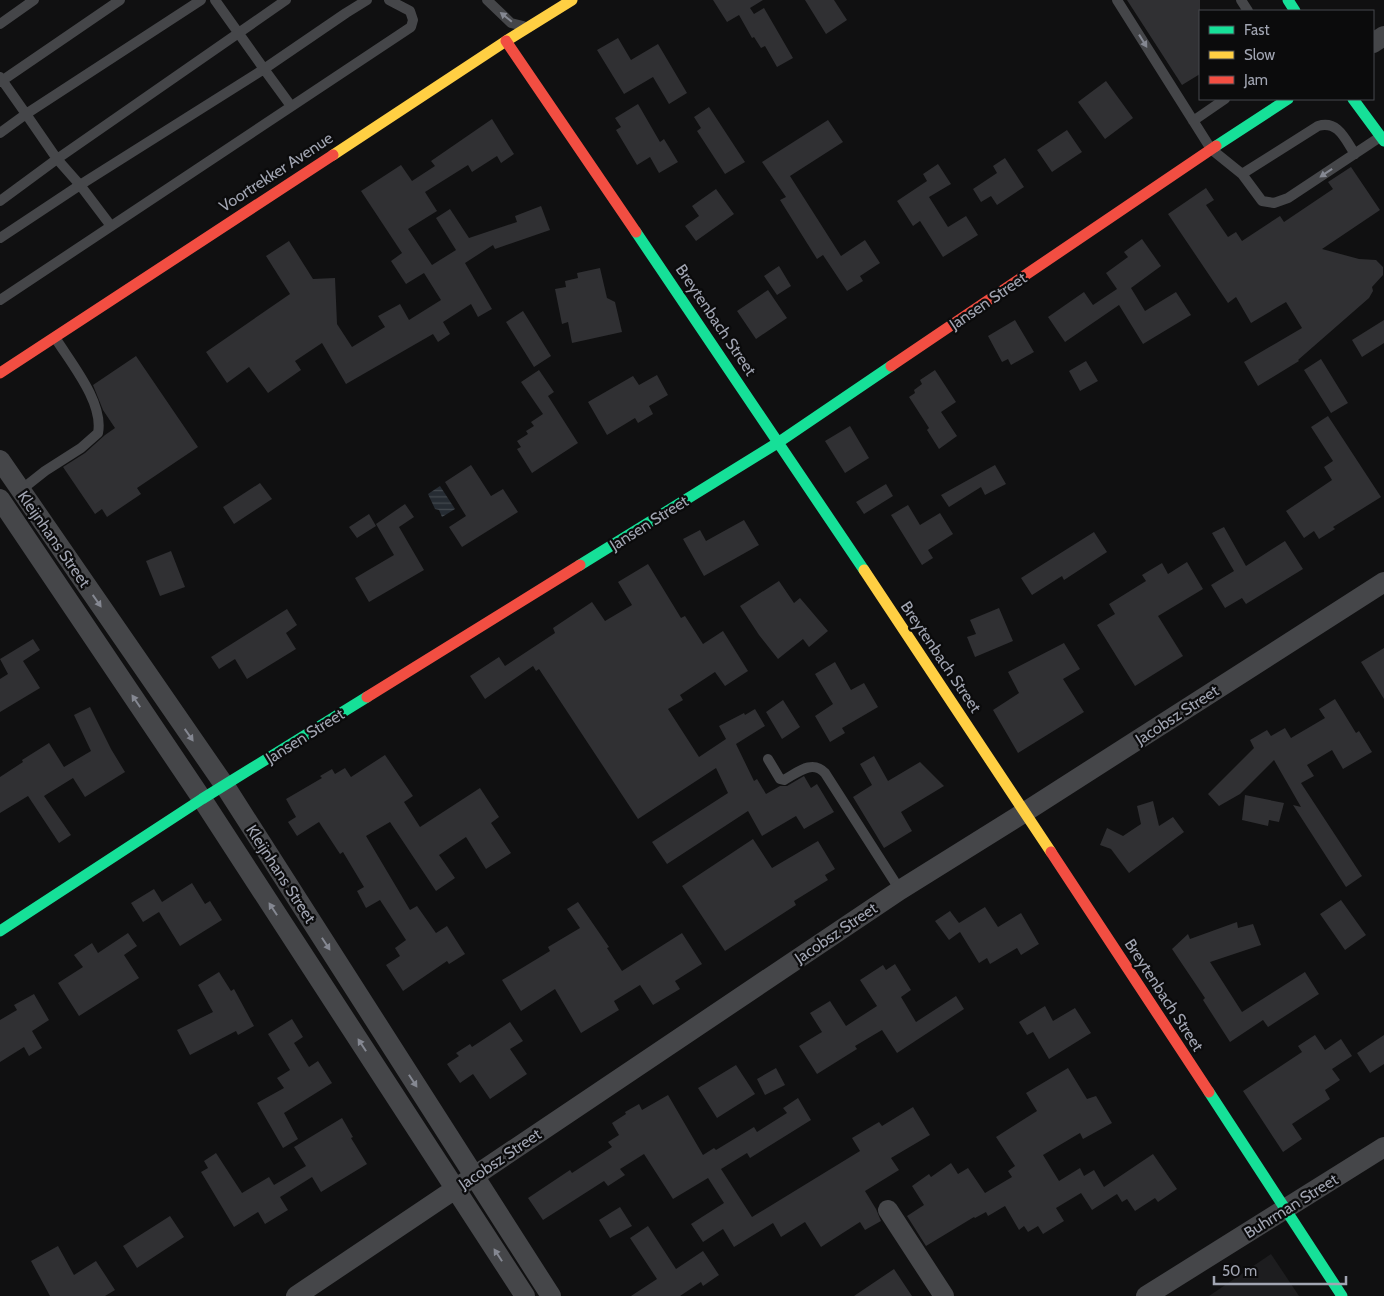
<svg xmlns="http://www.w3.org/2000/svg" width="1384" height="1296" viewBox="0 0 1384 1296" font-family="Cabin,sans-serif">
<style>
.built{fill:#1d1d1f}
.water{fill:url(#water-rules)}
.building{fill:#303033}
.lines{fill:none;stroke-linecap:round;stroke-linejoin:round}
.lane{stroke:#454649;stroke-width:10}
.street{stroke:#454649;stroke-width:20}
.fast{stroke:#16e098;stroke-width:11}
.slow{stroke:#ffcf43;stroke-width:11}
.jam{stroke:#f24e42;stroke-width:11}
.oneway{fill:#858892}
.labels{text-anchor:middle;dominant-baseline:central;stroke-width:4.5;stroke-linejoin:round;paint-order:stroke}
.street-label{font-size:16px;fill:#a1a5b2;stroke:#0b0b0c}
</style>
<defs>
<pattern id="water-rules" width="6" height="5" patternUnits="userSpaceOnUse" patternTransform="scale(1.25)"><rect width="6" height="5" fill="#262c33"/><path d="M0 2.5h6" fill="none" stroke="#42484e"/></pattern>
</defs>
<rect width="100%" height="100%" fill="#101011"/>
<path class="built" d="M1271,1254L1299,1296H1209Z"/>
<path class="water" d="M440,486L455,509L442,517L439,510L435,509L428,494Z"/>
<path class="building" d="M713,0H763L750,8L754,14L764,8L793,58L777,67L765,46L761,48L754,37L752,38L739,15L727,22Z
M805,0H834L847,20L826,34Z
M1127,0H1200V74L1182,85Z
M618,38L631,60L658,44L687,93L669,104L653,77L624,94L597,50Z
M1106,81L1133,118L1105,139L1078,102Z
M638,104L660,142L664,139L678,162L659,173L650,157L637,165L616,130L621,127L615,118Z
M709,107L745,162L725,174L697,131L701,128L694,117Z
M492,119L514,154L501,163L497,156L472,172L468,165L425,192L437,211L408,229L432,265L456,250L436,218L450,209L469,238L517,222L515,216L541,206L550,230L495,249L493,245L465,263L492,309L478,317L471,304L443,322L450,334L438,342L433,334L346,384L322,343L295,361L301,370L268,393L249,367L227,383L206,352L290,294L266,256L289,241L313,279L335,278L337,324L352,347L385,327L378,316L400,304L409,320L441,300L424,273L406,284L391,261L402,253L361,191L401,165L412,181L435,166L431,161Z
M828,120L843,142L790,176L841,256L865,240L880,263L860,276L863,281L847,291L823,255L817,259L780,200L786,197L762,162Z
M1067,130L1082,152L1052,172L1037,150Z
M1005,158L1024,187L997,205L991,196L981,202L973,189L997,173L993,166Z
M938,164L951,184L929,197L948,227L966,216L978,235L943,257L920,221L913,226L897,201L927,181L923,174Z
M1351,167L1380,210L1322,249L1359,259L1376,260L1383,267V275L1372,287L1373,291L1369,298L1298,360L1299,361L1258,386L1244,362L1302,328L1286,302L1251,323L1236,297L1228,303L1168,214L1206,188L1214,200L1206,205L1228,237L1236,232L1242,241L1280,216L1284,222L1333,189L1328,182Z
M716,189L734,214L696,241L685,226L699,216L692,206Z
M1142,239L1161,266L1131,288L1145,311L1176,292L1191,315L1143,344L1119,305L1065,342L1048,317L1084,292L1093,305L1117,289L1106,273L1128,257L1124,252Z
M779,266L791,286L777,295L764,276Z
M600,268L607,298L615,302L622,332L572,343L568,322L562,324L555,289L566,287L565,281L578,278L577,273Z
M768,290L787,318L756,339L737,311Z
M523,311L551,356L534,367L506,322Z
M1015,320L1034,352L1011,365L1008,359L1002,362L988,336Z
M1384,320V343L1362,357L1352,340Z
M136,356L198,447L137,488L141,494L107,517L102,509L95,514L63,467L85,453L105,435L115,428L103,410L93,385Z
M1321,359L1348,403L1331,413L1304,370Z
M1086,361L1098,381L1080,391L1069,371Z
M539,370L554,392L548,396L578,443L532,473L517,449L521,447L517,441L528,434L526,431L534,426L531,422L543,414L521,382Z
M935,370L956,402L941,412L957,436L939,449L927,430L929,428L909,397L915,393L914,390L922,384L920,380Z
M657,375L668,395L649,406L653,414L638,423L635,418L607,435L588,402L633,376L639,385Z
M1328,416L1381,497L1333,527L1335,529L1319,539L1314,531L1304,538L1286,511L1332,480L1324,467L1333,461L1311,427Z
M850,426L869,458L845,473L825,441Z
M471,465L491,496L503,489L518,512L462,547L449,527L466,516L445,482Z
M995,465L1006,484L985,495L981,487L949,507L941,495Z
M260,483L272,499L234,524L223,507Z
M886,484L893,496L864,514L856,502Z
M405,504L414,517L399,527L424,570L369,602L355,578L394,555L376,524Z
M908,505L920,525L940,513L953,534L928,550L933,558L922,565L891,515Z
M369,514L376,526L357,538L349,527Z
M744,520L759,545L704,576L683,539L700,530L706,541Z
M1224,527L1246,566L1285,541L1303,569L1246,604L1242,598L1225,608L1211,585L1234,571L1212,533Z
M1094,532L1107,552L1064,580L1062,576L1032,595L1021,578Z
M171,551L185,587L160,596L146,561Z
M1187,562L1203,589L1158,616L1183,656L1135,686L1097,625L1115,614L1109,604L1146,581L1142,575L1162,563L1168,574Z
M648,564L681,618L685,616L703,644L723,631L748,671L725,686L715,672L680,695L683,700L668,709L699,757L726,739L719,726L744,713L745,715L755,709L765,726L736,744L754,781L757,779L766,794L780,786H787L804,776L811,788L817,784L834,812L804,829L796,816L762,836L748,811L667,864L652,842L728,793L716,768L638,819L539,669L536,671L533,666L485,699L470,676L499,657L505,666L555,633L553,628L592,602L605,621L632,605L618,582Z
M779,581L794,603L800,598L828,631L809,647L803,639L778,659L759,635L740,606Z
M999,608L1013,641L975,657L967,637L976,634L970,620Z
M287,609L297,625L286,633L296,649L247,679L235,659L219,669L211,657Z
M33,639L40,650L23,661L40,688L0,712V679L8,674L0,659Z
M1064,643L1080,669L1063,679L1084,712L1018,753L993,710L1019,693L1008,672Z
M1384,648V699L1361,662Z
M835,662L851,690L864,683L878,707L842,728L845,733L830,742L815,716L833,704L815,674Z
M1335,699L1356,733L1359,731L1372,752L1343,769L1332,750L1307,765L1314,776L1301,783L1362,876L1346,887L1293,805L1301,807L1274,760L1240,794L1219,806L1208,794L1254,748L1250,740L1267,730L1271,736L1285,728L1291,738L1325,718L1319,709Z
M783,700L800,727L782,739L766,712Z
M90,707L111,749L125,772L85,797L73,778L44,796L71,835L59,843L28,796L0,813V777L23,762L22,760L49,743L64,767L91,751L74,715Z
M385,755L413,796L404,802L420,827L480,788L499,817L491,823L511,853L486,869L466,837L439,855L455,878L436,891L390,822L366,836L410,910L417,906L436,933L447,926L465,954L449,964L447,961L403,991L386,965L400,956L395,948L406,940L380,900L366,908L357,891L364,887L343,852L340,854L319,822L297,836L288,822L296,817L286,799L322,778L320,776L332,769L335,774L345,768L351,777Z
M874,756L888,781L920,762L944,786L901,812L912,831L884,848L853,797L872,785L860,764Z
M1245,795L1284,803L1279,822L1269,820L1268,826L1242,820Z
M1153,801L1159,826L1173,817L1184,832L1129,873L1111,849L1100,845L1107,828L1123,836L1141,824L1137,806Z
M753,839L772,868L818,841L835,869L825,875L828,880L794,901L796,905L725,951L682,886Z
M192,883L205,904L210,901L222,920L180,946L159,912L143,922L131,903L154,889L162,902Z
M1341,900L1366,935L1345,950L1320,914Z
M578,902L609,947L607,948L622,971L682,933L702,964L675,981L680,989L653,1005L640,985L614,1001L619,1010L581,1033L555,989L521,1011L502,980L550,951L548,947L580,928L567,909Z
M985,907L998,927L1021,913L1039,944L1021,955L1017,948L990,964L987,958L979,963L960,932L949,940L935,921L950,911L959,923Z
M1237,922L1238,928L1253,924L1261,945L1210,962L1242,1012L1305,972L1319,994L1268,1027L1263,1020L1230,1042L1203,1000L1205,998L1172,949L1188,934L1190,939Z
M128,933L137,946L124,955L139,978L79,1016L58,983L83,967L74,955L92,943L98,953Z
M895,964L911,990L901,997L916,1022L956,996L964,1009L897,1053L882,1030L855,1046L857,1049L817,1074L799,1046L822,1032L810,1013L830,1001L846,1026L877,1006L860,980L883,965L886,970Z
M219,972L231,991L234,989L254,1026L238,1035L236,1031L190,1055L177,1030L213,1012L198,985Z
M34,994L49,1020L32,1031L42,1048L29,1056L24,1047L0,1062V1020L17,1010L14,1005Z
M1045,1006L1053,1021L1075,1008L1091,1033L1049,1059L1033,1032L1027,1035L1019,1022Z
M292,1019L303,1037L294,1043L309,1067L318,1061L332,1083L284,1113L298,1139L283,1148L257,1103L284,1088L277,1078L290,1070L268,1034Z
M510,1022L523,1041L510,1049L527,1074L490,1099L473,1074L460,1083L447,1064L459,1056L456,1053L470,1044L472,1047Z
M1315,1035L1325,1050L1341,1039L1352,1056L1332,1069L1340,1080L1325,1090L1330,1099L1292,1124L1302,1139L1283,1152L1243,1091L1302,1052L1298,1046Z
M1384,1035V1064L1370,1073L1357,1053Z
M736,1065L755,1094L717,1118L698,1088Z
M776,1068L785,1085L765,1095L757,1079Z
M1068,1068L1087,1099L1096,1096L1112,1123L1083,1139L1080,1133L1043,1155L1059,1181L1080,1168L1084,1176L1094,1170L1104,1187L1153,1154L1177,1189L1158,1202L1155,1198L1135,1211L1127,1199L1122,1202L1117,1194L1092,1210L1081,1193L1056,1208L1064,1221L1043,1234L1038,1226L1028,1232L1024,1226L1019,1230L1005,1206L988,1216L986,1212L975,1218L974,1217L926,1246L907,1216L924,1205L912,1186L929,1174L931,1177L951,1163L958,1174L968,1168L985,1193L1012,1177L1008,1171L1015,1166L996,1137L1037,1111L1026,1093Z
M668,1095L703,1155L714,1148L716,1150L754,1127L757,1132L787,1113L783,1108L798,1098L811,1120L750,1158L747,1153L721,1169L752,1217L860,1151L852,1138L879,1122L882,1126L913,1107L930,1135L891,1158L899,1170L865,1191L876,1209L881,1221L865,1230L860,1222L821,1247L805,1222L781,1237L773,1223L734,1247L723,1229L703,1242L691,1224L724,1203L708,1178L673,1199L644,1154L620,1169L625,1175L608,1186L604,1181L543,1220L528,1198L570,1170L572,1173L612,1147L608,1142L619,1135L612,1123L626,1114L625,1112L639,1104L642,1110Z
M342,1118L353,1137L351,1138L367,1164L321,1192L312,1177L280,1197L288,1210L265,1224L258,1212L234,1227L201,1172L208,1168L204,1161L216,1153L242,1193L269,1177L274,1185L306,1166L294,1147Z
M620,1207L632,1226L610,1238L599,1220Z
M170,1216L184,1237L137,1268L123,1246Z
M648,1226L676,1269L703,1251L719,1275L703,1286L701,1282L680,1296H631L657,1279L630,1238Z
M58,1246L74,1275L96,1261L115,1290L105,1296H50L31,1261Z
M894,1269L912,1296H854Z"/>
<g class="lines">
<path class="lane" d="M215,0L264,69L346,13L367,0
M487,0L511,23L523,26
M1117,0L1211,149L1242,174L1262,201L1274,203L1288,198L1380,137
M1241,0L1248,11
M0,24L34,0
M0,77L26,114L201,0
M0,82L120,0
M1193,121L1225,99
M0,133L26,114L57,159L286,0
M1242,174L1318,126C1338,120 1345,139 1355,154
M0,201L57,159L80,185L0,238
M111,226L80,185L264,69L291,106
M0,300L411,27L413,20L410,11L389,0
M21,490L45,471L81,448L98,433C104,403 71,363 56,339
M768,759L780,779L784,780C797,773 812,759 825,773L900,890"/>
<path class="street" d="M1373,43L1384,36
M0,460L225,786L551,1296
M0,499L202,799L525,1296
M888,1210L944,1296
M296,1296L900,890L1025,812L1384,582
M1146,1296L1384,1147"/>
<path class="fast" d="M1288,0L1295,11
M1353,99L1384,141
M1216,146L1288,99
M636,232L864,570
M580,565L779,442L891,366
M0,931L202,799L367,697
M1209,1092L1342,1296"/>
<path class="slow" d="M333,155L506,41L572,0
M864,570L1051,852"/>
<path class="jam" d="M506,41L636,232
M891,366L1216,146
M0,373L333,155
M367,697L580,565
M1051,852L1209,1092"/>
</g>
<defs><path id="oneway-solid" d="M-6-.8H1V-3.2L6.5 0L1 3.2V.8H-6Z" transform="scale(1.25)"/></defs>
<g class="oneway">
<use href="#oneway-solid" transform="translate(506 17) rotate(-141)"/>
<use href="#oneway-solid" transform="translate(1143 41) rotate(58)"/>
<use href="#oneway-solid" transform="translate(1326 173) rotate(146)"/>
<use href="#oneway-solid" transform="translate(97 601) rotate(55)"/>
<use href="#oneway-solid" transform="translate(136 701) rotate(-124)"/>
<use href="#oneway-solid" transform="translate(189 735) rotate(55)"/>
<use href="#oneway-solid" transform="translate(273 909) rotate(-123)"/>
<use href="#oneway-solid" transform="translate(326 944) rotate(57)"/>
<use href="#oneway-solid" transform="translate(362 1045) rotate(-123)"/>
<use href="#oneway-solid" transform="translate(413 1081) rotate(57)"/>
<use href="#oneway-solid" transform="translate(498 1255) rotate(-123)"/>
</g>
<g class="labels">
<g class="street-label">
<text transform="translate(276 172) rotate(-33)">Voortrekker Avenue</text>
<text transform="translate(988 301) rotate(-34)">Jansen Street</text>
<text transform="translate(716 320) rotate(56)">Breytenbach Street</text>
<text transform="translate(649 523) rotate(-32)">Jansen Street</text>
<text transform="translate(54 539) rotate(55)">Kleijnhans Street</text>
<text transform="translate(941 657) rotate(56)">Breytenbach Street</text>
<text transform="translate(1177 715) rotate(-33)">Jacobsz Street</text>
<text transform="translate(305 736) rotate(-32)">Jansen Street</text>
<text transform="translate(281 874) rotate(57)">Kleijnhans Street</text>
<text transform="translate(836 933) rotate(-34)">Jacobsz Street</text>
<text transform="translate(1164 995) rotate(57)">Breytenbach Street</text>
<text transform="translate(500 1159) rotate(-34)">Jacobsz Street</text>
<text transform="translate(1291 1206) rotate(-32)">Buhrman Street</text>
</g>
</g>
<rect x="1199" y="10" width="175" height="90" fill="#0b0b0c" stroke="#47494e"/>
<rect x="1209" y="26" width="25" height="8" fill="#16e098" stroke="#47494e"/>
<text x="1244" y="35" font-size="15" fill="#a1a5b2">Fast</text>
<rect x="1209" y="51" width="25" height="8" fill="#ffcf43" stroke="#47494e"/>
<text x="1244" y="60" font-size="15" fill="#a1a5b2">Slow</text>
<rect x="1209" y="76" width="25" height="8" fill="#f24e42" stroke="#47494e"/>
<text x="1244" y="85" font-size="15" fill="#a1a5b2">Jam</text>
<path d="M1214 1276v8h132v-8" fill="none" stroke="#a1a5b2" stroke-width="2.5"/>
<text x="1222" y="1276" font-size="15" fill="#a1a5b2" stroke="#0b0b0c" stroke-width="4" paint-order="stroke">50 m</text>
</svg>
